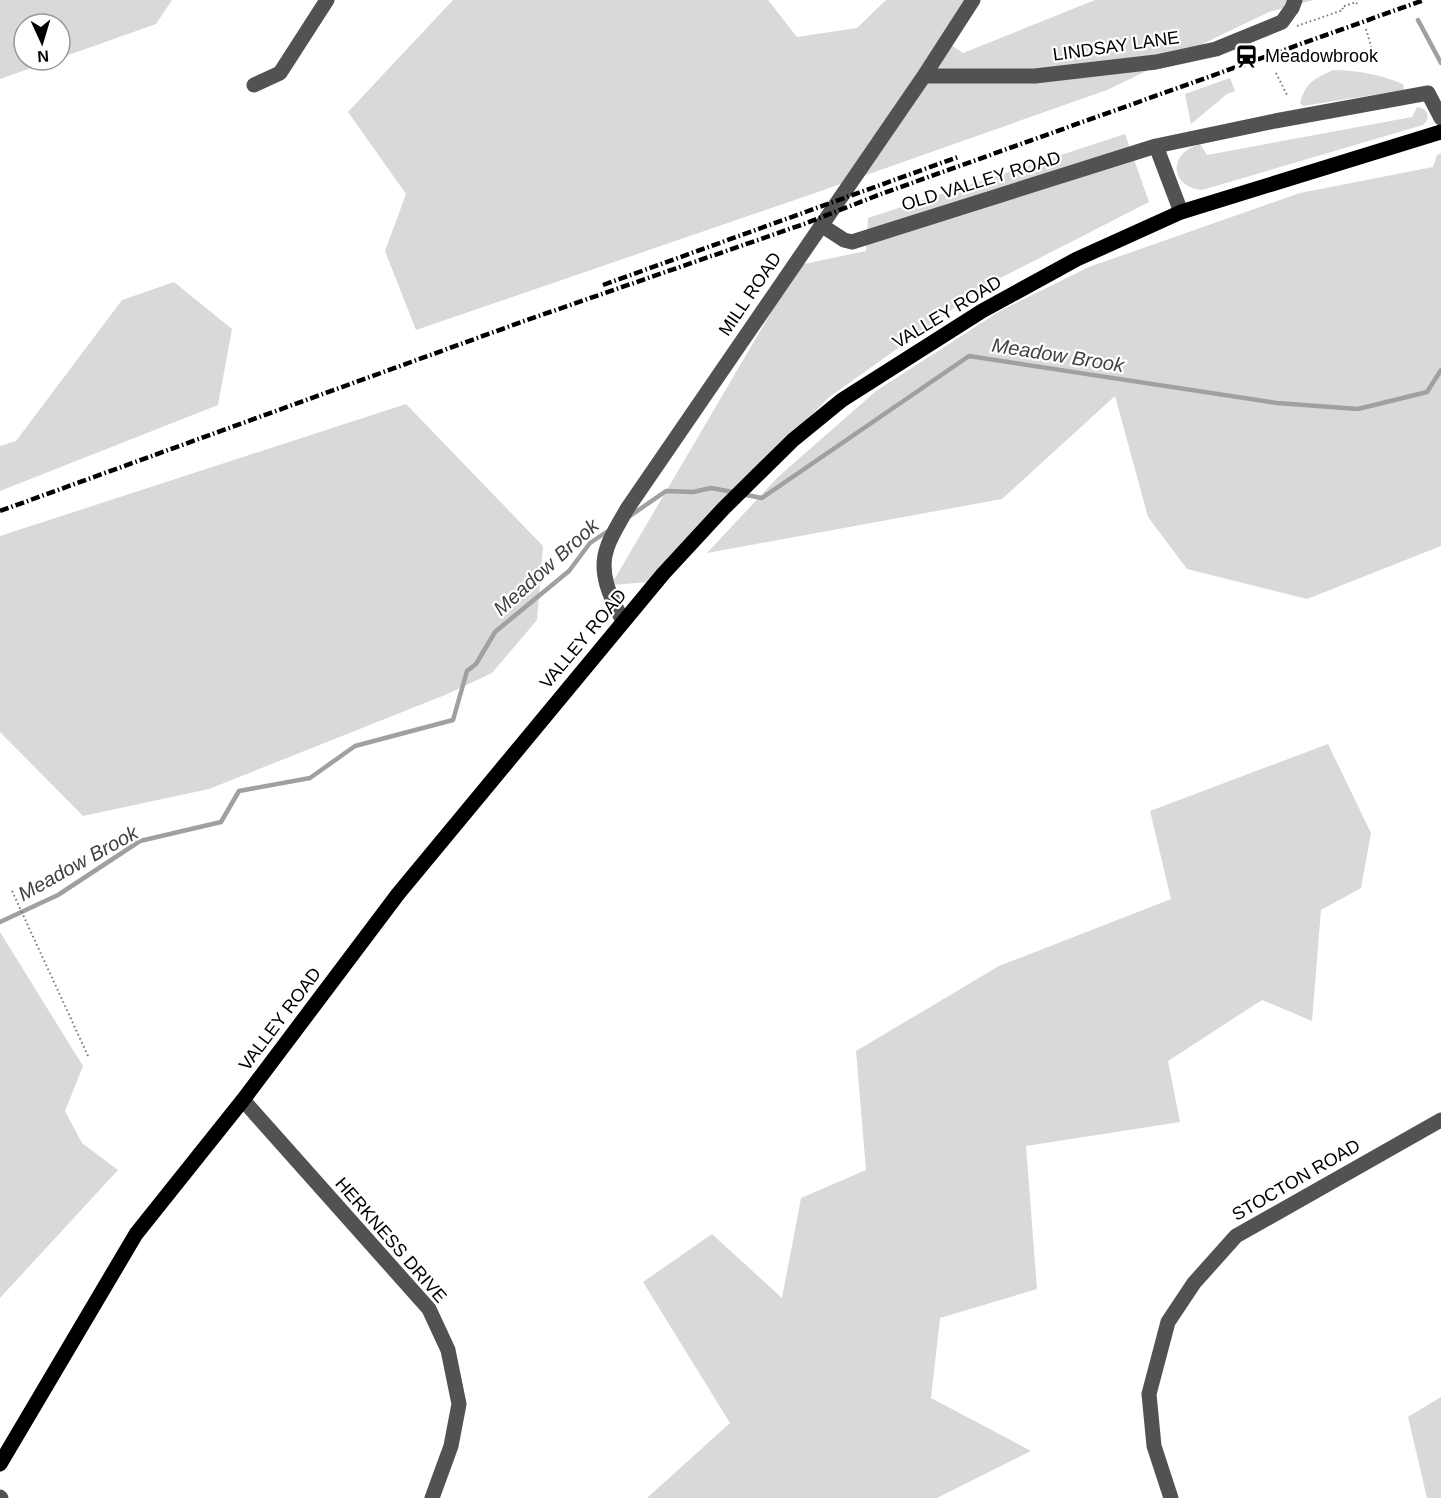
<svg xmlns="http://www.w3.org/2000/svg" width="1441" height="1498" viewBox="0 0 1441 1498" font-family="Arial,sans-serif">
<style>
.green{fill:#d9d9d9}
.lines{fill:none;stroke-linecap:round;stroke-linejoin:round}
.stream{stroke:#a0a0a0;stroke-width:4.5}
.path{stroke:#747474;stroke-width:2;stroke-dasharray:1.5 3;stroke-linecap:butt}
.minor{stroke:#525252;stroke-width:15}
.major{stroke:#000;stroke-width:15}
.rail{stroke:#000;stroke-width:4.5;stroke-dasharray:9 3 1.5 3;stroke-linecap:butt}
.labels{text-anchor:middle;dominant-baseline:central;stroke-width:4.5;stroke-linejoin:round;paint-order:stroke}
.street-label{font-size:18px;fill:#000;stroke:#fff}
.poi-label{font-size:18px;fill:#000;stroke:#fff;text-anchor:start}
.water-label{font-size:20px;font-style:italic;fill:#414141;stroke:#fff}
</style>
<rect width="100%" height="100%" fill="#fff"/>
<path class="green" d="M0,0H172L156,24L60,58V24H24V60H54L0,79Z
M453,0H768L797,37L857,28L886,0H964L941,38L963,53L1095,0H1314L1269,12L1107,90L818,192L416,330L385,251L406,194L348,112Z
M1333,70C1357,70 1381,75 1403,84L1404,90L1303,106L1300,103C1306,82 1314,79 1333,70Z
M1230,78L1235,91L1227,94L1191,124L1185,94Z
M1417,107L1424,109C1429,115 1429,119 1423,125L1202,190C1169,186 1168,153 1200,144L1207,155L1412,117Z
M1125,134L1149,202L985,286L828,398L650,582L611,585L799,265L866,251L868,218Z
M1441,153V546L1307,599L1187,569L1148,517L1115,396L1002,499L707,553L778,477L876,391L1000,311L1089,267L1300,193L1433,167L1437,155Z
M174,282L232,329L218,405L0,491V446L16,441L122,300Z
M406,404L543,546L537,620L492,673L445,695L209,789L83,816L0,732V536Z
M1328,744L1371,833L1361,888L1321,910L1312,1021L1262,1000L1168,1061L1180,1122L1026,1146L1037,1289L940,1318L931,1398L1031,1451L937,1498H647L730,1423L643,1282L712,1234L782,1298L801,1198L866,1170L856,1051L999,966L1171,899L1150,811Z
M0,932L83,1066L65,1111L82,1143L118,1170L0,1298Z
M1441,1397V1498H1427L1408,1417Z"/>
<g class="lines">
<path class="stream" d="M1418,20L1441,63
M741,494L762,498L969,356L1277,403L1358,409L1427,392L1441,370
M630,516L666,491L693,492L711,488L733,492
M0,922L58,895L140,841L221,822L239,791L310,778L355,746L453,720L467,671L476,664L495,632L569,571L590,543L608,531"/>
<path class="path" d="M1297,26L1343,10L1342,7L1356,2L1357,4
M1366,29L1373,53L1374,62
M1276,73L1287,95
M12,891L89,1058"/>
<path class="minor" d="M924,76H1035L1156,62L1216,49L1282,22L1292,8L1295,0
M254,85L280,73L327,0
M1156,146L1181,212
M821,225L844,240L852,242L1156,146L1275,121L1428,93L1441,118
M623,621C611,599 598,573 607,548C611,535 620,522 627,509L924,76L973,0
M243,1100L429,1309L448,1350L459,1404L451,1446L432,1498
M0,1497L1,1498
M1171,1498L1154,1446L1149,1394L1168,1322L1194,1283L1236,1236L1441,1120"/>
<path class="major" d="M0,1464L136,1234L243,1100L398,894L663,574L724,508L793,440L842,400L982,311L1077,259L1181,212L1441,132"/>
<path class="rail" d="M603,285L958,157
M0,511L527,320L804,224L881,194L1424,0"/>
</g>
<defs>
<symbol id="station-bare" viewBox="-9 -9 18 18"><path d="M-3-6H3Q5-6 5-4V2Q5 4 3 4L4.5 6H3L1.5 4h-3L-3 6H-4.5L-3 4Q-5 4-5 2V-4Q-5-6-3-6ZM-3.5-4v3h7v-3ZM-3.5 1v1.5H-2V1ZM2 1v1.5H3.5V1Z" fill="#000" stroke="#fff" stroke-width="2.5" paint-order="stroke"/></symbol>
</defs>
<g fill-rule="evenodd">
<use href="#station-bare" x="1230" y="40" width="33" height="33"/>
</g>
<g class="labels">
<g class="street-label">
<text transform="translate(1116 46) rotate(-8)">LINDSAY LANE</text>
<text transform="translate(981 181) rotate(-17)">OLD VALLEY ROAD</text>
<text transform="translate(750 294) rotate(-56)">MILL ROAD</text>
<text transform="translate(947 312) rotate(-31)">VALLEY ROAD</text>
<text transform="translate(583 639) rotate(-50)">VALLEY ROAD</text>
<text transform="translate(280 1019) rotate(-53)">VALLEY ROAD</text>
<text transform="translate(1296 1180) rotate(-30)">STOCTON ROAD</text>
<text transform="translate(391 1240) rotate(49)">HERKNESS DRIVE</text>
</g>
<g class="poi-label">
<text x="1265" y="56">Meadowbrook</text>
</g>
<g class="water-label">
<text transform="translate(1058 355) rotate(9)">Meadow Brook</text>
<text transform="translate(546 567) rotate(-42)">Meadow Brook</text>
<text transform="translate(78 863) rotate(-29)">Meadow Brook</text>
</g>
</g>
<g transform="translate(42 42) rotate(176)"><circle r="28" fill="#ffffff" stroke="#999999" stroke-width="1.5"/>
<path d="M0-4.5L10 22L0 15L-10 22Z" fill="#000000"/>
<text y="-9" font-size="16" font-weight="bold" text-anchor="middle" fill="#000000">N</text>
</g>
</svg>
